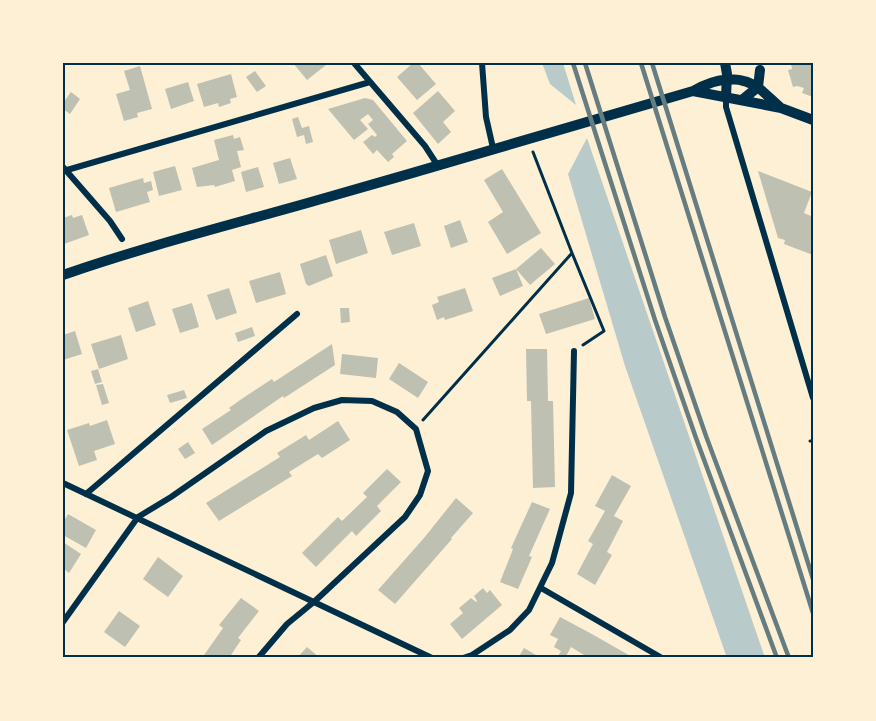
<svg xmlns="http://www.w3.org/2000/svg" width="876" height="721" viewBox="0 0 876 721" font-family="Montserrat,sans-serif">
<style>
.green{fill:#b9caca}
.building{fill:#bec0b2}
.lines{fill:none;stroke-linecap:round;stroke-linejoin:round}
.path{stroke:#003049;stroke-width:3}
.minor{stroke:#003049;stroke-width:6}
.tertiary{stroke:#003049;stroke-width:10}
.rail{stroke:#657d81;stroke-width:4.5}
.neatline{fill:none;stroke:#003049;stroke-width:2}
</style>
<rect width="100%" height="100%" fill="#fdf0d5"/>
<path class="green" d="M542,63H563L576,105L550,84Z
M587,138L765,658H727L625,366L568,174Z"/>
<path class="building" d="M293,63H324L326,65L307,80Z
M413,63H418L436,84L417,100L397,77Z
M791,63H813V97L802,93L804,88L797,86L793,87L788,70L792,69Z
M140,66L152,109L137,113L138,117L124,121L116,94L130,90L124,71Z
M255,71L266,86L257,92L246,77Z
M231,74L237,97L230,99L231,103L219,107L218,103L204,107L197,84Z
M188,82L194,101L171,109L165,89Z
M438,91L455,111L443,122L451,132L438,144L413,113Z
M71,92L80,99L70,114L63,109V103Z
M365,98L373,100L407,141L392,154L394,157L388,162L377,150L373,154L363,142L372,135L375,137L377,135L368,124L373,120L368,114L360,120L368,129L354,140L328,109Z
M298,117L302,128L309,126L313,142L306,144L304,135L297,137L292,119Z
M233,135L234,139L240,137L244,150L237,151L241,167L232,170L235,181L215,187L214,185L197,187L192,168L219,160L214,140Z
M290,158L297,179L279,184L273,163Z
M175,166L182,190L159,196L153,172Z
M258,167L264,187L246,192L241,172Z
M502,169L541,233L507,254L488,222L503,212L484,180Z
M758,171L812,192L804,213L813,217V255L784,244L785,240L778,238Z
M143,178L144,183L151,181L153,190L147,192L150,202L116,212L109,188Z
M72,215L73,218L82,215L89,235L64,244L63,218Z
M460,220L468,242L451,248L444,226Z
M414,223L421,246L392,255L384,232Z
M361,230L368,253L336,264L329,240Z
M541,248L555,264L530,285L516,269Z
M326,255L333,276L309,286L306,284L300,264Z
M516,269L523,286L500,296L492,278Z
M280,272L286,294L256,303L249,281Z
M229,288L237,313L216,320L207,295Z
M465,288L473,311L445,320L444,317L437,320L432,305L439,302L437,297Z
M589,298L595,319L546,334L539,314Z
M148,301L156,325L136,332L128,308Z
M192,303L199,327L180,333L172,309Z
M340,308H349L350,322L341,323Z
M252,327L255,336L238,342L235,333Z
M75,331L82,354L63,360V335Z
M121,335L128,359L99,369L91,344Z
M332,344L335,365L284,398L283,396L212,445L202,429L231,410L229,408L243,398L272,379L274,382Z
M526,349H547L548,401H553L555,487L533,488L531,401H527Z
M342,354L378,358L376,378L340,374Z
M399,363L428,382L418,398L389,379Z
M98,369L102,382L95,384L91,371Z
M103,384L109,403L102,405L96,385Z
M184,390L187,398L170,403L167,395Z
M107,420L115,444L94,451L97,460L79,466L67,430L89,423L90,426Z
M338,421L350,440L322,458L318,454L289,472L292,476L219,521L206,503L280,457L277,453L306,435L309,440Z
M188,442L195,453L185,459L178,449Z
M387,469L401,482L377,506L381,511L356,536L352,531L316,567L302,553L338,517L342,521L367,497L363,493Z
M612,475L631,486L614,516L623,521L607,552L612,555L595,585L577,574L593,544L588,541L605,511L595,506Z
M456,498L473,513L451,538L452,539L395,604L378,590L424,538Z
M532,502L550,509L529,556L532,557L518,589L500,582L513,549L511,548Z
M68,514L96,530L86,548L63,535V523Z
M63,542L81,554L69,573L63,568Z
M158,557L183,576L168,597L143,579Z
M483,588L487,593L490,590L502,605L462,639L450,624L463,613L459,608L471,598L476,602L477,601L474,596Z
M241,598L259,611L238,638L241,640L229,658H202L223,628L219,625Z
M119,611L140,626L125,647L104,632Z
M560,617L590,633L634,658H589L571,647L565,658H557L561,651L554,647L558,639L550,635Z
M307,647L320,658H297Z
M524,648L541,658H518Z"/>
<g class="lines">
<path class="path" d="M572,253L604,331L583,345
M423,420L572,253L533,152
M810,441H813"/>
<path class="minor" d="M354,63L425,146L438,166
M482,63L486,117L493,148
M726,97V107L813,398
M63,167L110,221L122,239
M67,170L370,82
M63,483L432,658
M86,494L297,314
M541,588L662,658
M63,622L138,517L171,497L266,431L314,408L342,400L372,401L397,412L416,429L428,471L420,495L405,517L315,601L287,624L258,658
M463,658L472,655L510,630L529,610L552,563L571,493L574,351"/>
<path class="tertiary" d="M725,63L727,74L726,97
M693,91L781,108L813,120
M742,100L758,87L760,70
M63,275C149,245 238,223 325,198C448,163 571,127 693,91C714,79 739,73 760,89C767,95 774,102 781,108"/>
<path class="rail" d="M573,63L655,320L696,438L777,658
M585,63L665,317L706,436L789,658
M641,63L813,613
M652,63L813,579"/>
</g>
<rect width="876" height="721" fill="none" stroke="#fdf0d5" stroke-width="129"/>
<rect x="64" y="64" width="748" height="592" class="neatline"/>
</svg>
